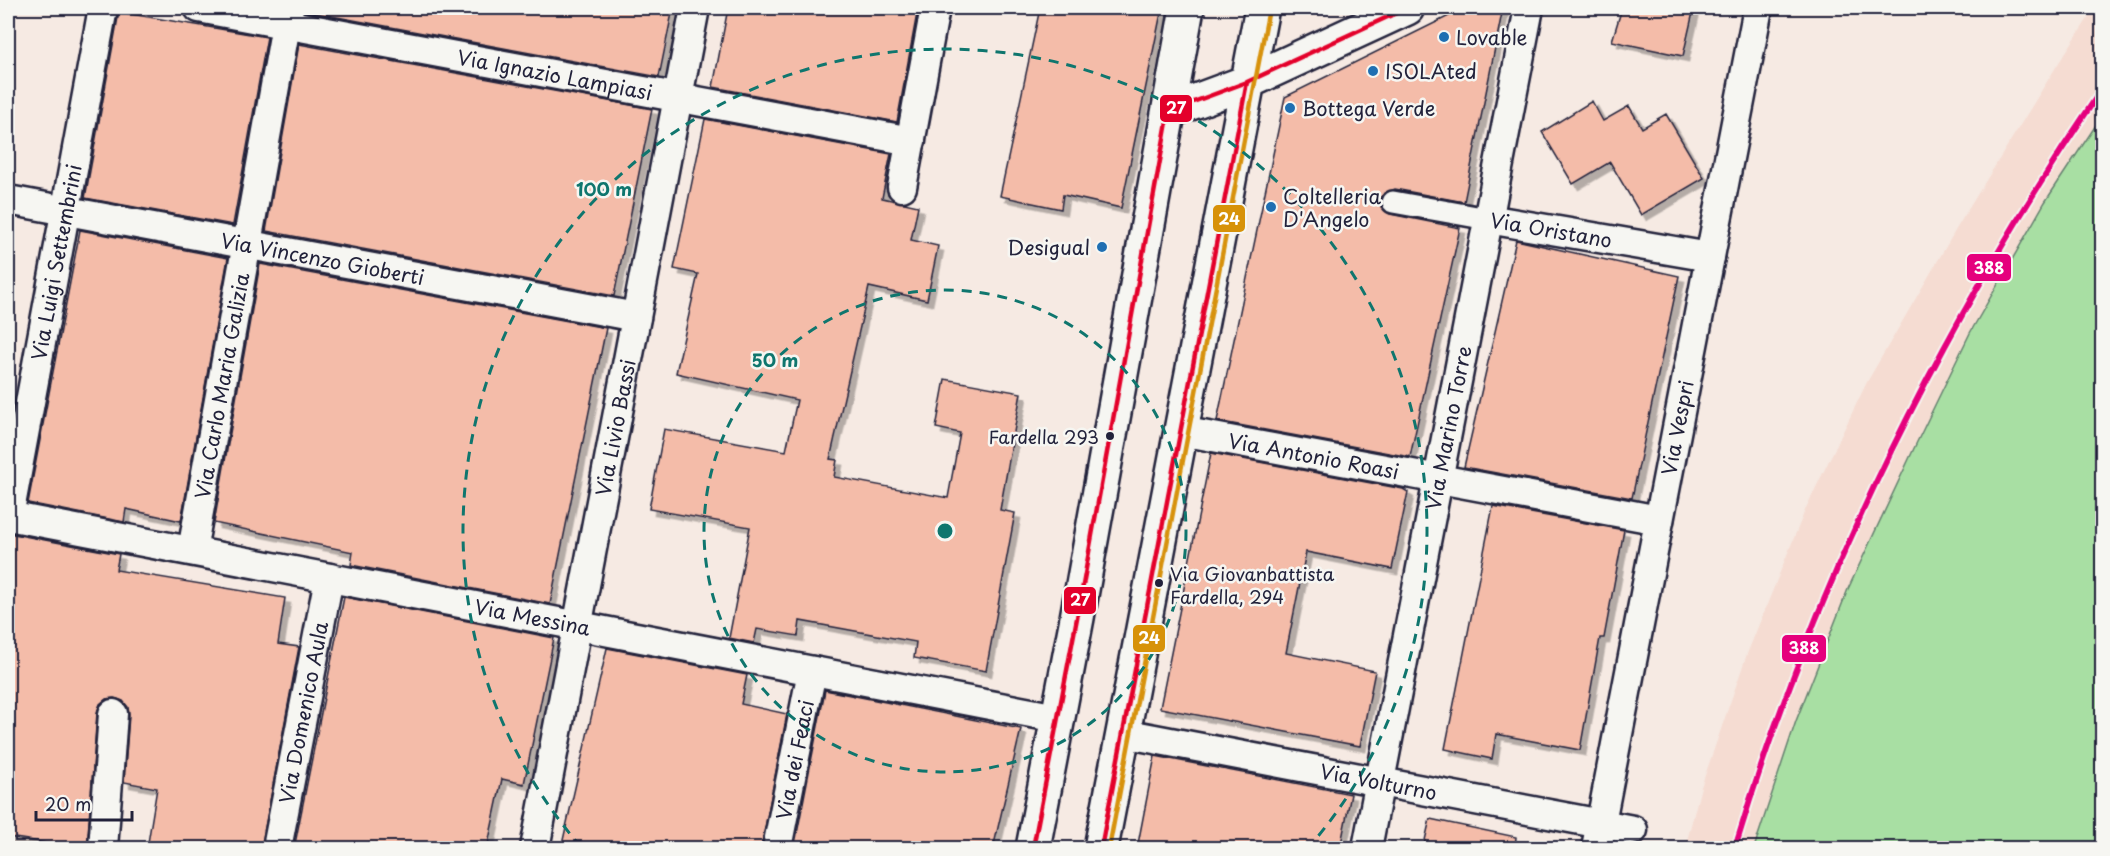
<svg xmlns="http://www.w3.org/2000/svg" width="2110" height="856" viewBox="0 0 2110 856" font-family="'Playpen Sans',sans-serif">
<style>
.built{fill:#f5dcd2}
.green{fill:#a8dfa3;stroke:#65806f;stroke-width:1.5}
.building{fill:#f4bca9;stroke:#22223b;stroke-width:1.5;filter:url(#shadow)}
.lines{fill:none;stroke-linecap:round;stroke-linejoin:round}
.pedestrian-casing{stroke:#22223b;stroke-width:26}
.minor-casing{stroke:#22223b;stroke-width:33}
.secondary-casing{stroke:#22223b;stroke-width:38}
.pedestrian{stroke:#f6f6f2;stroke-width:21}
.minor{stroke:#f6f6f2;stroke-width:28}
.secondary{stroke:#f6f6f2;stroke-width:33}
.bus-1-casing{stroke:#f6f6f2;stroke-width:9}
.bus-2-casing{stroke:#f6f6f2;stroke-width:9}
.bus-1{stroke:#e4002b;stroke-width:4.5}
.bus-2{stroke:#d79209;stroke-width:4.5}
.rail-1-casing{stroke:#f6f6f2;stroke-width:10}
.rail-1{stroke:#e5007d;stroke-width:6}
.ring{fill:none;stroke:#0f766e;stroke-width:3;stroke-dasharray:10 8}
.poi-dot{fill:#1f6fb2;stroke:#f6f6f2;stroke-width:2}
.bus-dot{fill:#22223b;stroke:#f6f6f2;stroke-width:2}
.labels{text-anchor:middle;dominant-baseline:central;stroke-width:5;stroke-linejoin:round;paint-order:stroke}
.bus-label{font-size:18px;fill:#22223b;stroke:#f6f6f2;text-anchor:end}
.poi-label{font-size:20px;fill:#22223b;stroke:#f6f6f2;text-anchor:start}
.street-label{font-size:20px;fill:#22223b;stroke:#f6f6f2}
.centre{fill:#0f766e;stroke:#f6f6f2;stroke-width:3}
.ring-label{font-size:18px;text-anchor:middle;font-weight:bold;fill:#0f766e;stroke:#f6f6f2;stroke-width:5;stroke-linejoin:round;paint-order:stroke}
.line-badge{stroke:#f6f6f2;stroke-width:2}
.badge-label{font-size:16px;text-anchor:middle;font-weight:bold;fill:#fff}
</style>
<defs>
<filter id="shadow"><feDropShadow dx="5.5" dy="5.5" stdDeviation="0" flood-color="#0004"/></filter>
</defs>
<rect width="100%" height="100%" fill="#f6eae3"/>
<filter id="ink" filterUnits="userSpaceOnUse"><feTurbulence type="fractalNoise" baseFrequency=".0167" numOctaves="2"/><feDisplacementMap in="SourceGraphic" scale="12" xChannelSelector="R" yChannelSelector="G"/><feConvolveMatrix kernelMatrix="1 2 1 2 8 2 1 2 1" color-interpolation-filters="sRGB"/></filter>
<g filter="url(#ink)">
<path class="built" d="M2095,8H2102V116L2045,202L1970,333L1917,442L1848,589L1796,721L1754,848H1685L1701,787L1747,654L1806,508L1867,382L1958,226L2056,67Z"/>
<path class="green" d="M2102,116V848H1754L1796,721L1848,589L1917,442L1970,333L2045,202Z"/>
<path class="building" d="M305,8H673L659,77L305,11Z
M728,8H918L897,122L713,87Z
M1040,8H1162L1121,208L1063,195L1061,209L1000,196Z
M1465,8H1503L1464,202L1395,189L1384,193L1380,200L1381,207L1390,214L1460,228L1410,457L1217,421L1285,97Z
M1622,8H1694L1683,56L1612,41Z
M119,12L267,37L233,225L85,198Z
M299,44L652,109L614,296L266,231Z
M1592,101L1603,121L1629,106L1642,128L1666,114L1704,178L1641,215L1610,162L1573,184L1542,132Z
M705,119L891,154L882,198L918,206L911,240L938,246L927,300L869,287L830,459L837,460L834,477L948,498L960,433L936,428L945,379L1021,393L1000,510L1015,513L986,671L914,658L916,642L800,621L798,636L757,629L754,643L729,638L750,527L649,509L664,429L786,451L797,400L676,373L698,274L674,269Z
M80,230L228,258L181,521L126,509L124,522L28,503Z
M1516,240L1679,276L1632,498L1464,467Z
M260,264L606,328L550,604L351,565L353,552L214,523Z
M1211,453L1403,489L1408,492L1392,569L1306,552L1286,653L1375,671L1360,746L1160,708Z
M1493,506L1624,530L1604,638H1600L1580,750L1496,734L1492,759L1445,749Z
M8,533L119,554L116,570L285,598L278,644L299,647L261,849H147L157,788L124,782L129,715L128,707L123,701L114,698L106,699L100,704L97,713L87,849L8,837Z
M344,597L554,638L524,784L502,779L487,849H294Z
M607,648L747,675L741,704L787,714L761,849H561Z
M825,690L1021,729L993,849H794Z
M1155,756L1351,794L1340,849H1137Z
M1430,819L1516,837L1515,849H1423Z"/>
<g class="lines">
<defs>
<path id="pedestrian" d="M1393,202L1488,219"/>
<g id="minor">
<path id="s1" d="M199,8L911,141"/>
<path d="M902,187L935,8"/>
<path id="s2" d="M8,200L636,317"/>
<path id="s3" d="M1488,219L1710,257"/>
<path id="s4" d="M1181,431L1659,520"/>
<path id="s5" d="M8,516L1057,718"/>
<path id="s6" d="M9,516L103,8"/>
<path id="s7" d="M192,551L289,8"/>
<path id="s8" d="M1123,733L1633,830"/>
<path d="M103,848L113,714"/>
<path id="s9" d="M277,848L329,578"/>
<path id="s10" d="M535,848L695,8"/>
<path id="s11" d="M777,848L812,671"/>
<path id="s12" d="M1367,848L1529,8"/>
<path id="s13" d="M1596,848L1758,8"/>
</g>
<path id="secondary" d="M1169,111L1247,82L1407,8
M1033,848L1077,618L1187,8
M1101,848L1262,8"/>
</defs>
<use href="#pedestrian" class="pedestrian-casing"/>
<use href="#minor" class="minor-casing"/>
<use href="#secondary" class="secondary-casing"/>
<use href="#pedestrian" class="pedestrian"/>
<use href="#minor" class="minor"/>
<use href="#secondary" class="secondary"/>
<defs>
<path id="bus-1" d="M1033,848L1077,618L1169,111L1247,82L1407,8
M1101,848L1247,82"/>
<path id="bus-2" d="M1109,848L1269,9"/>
</defs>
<use href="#bus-1" class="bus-1-casing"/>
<use href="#bus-2" class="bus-2-casing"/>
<use href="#bus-1" class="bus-1"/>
<use href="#bus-2" class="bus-2"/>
<defs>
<path id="rail-1" d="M1735,848C1817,576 1942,324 2102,89"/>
</defs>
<use href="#rail-1" class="rail-1-casing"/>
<use href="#rail-1" class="rail-1"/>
</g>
</g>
<g class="ring">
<circle cx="945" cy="531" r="241"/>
<path d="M581 847A482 482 0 1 1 1309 847"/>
</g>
<g class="poi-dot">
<circle cx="1444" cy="37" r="6"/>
<circle cx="1373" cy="71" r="6"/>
<circle cx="1290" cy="108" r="6"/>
<circle cx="1271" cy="207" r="6"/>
<circle cx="1102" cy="247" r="6"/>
</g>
<g class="bus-dot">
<circle cx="1110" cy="436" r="5"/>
<circle cx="1159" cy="583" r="5"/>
</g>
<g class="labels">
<g class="bus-label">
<text x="1099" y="436">Fardella 293</text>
<text x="1170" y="573" text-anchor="start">Via Giovanbattista<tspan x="1170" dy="23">Fardella, 294</tspan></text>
</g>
<g class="poi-label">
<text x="1456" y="37">Lovable</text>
<text x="1385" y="71">ISOLAted</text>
<text x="1302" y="108">Bottega Verde</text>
<text x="1283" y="196">Coltelleria<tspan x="1283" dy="23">D'Angelo</tspan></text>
<text x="1090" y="247" text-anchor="end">Desigual</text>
</g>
<g class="street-label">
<text stroke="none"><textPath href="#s1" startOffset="362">Via Ignazio Lampiasi</textPath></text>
<text stroke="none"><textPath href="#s3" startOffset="64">Via Oristano</textPath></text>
<text stroke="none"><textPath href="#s2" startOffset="320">Via Vincenzo Gioberti</textPath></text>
<text stroke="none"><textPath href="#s6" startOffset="258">Via Luigi Settembrini</textPath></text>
<text stroke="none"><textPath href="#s7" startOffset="168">Via Carlo Maria Galizia</textPath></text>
<text stroke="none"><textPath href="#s10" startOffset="428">Via Livio Bassi</textPath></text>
<text stroke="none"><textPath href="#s12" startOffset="428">Via Marino Torre</textPath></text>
<text stroke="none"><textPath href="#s13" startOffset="428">Via Vespri</textPath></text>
<text stroke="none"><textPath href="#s4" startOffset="135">Via Antonio Roasi</textPath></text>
<text stroke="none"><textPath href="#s5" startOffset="534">Via Messina</textPath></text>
<text stroke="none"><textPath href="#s9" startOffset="138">Via Domenico Aula</textPath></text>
<text stroke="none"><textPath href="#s11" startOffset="90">Via dei Feaci</textPath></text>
<text stroke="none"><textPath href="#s8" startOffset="260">Via Volturno</textPath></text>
</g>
</g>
<circle cx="945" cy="531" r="9" class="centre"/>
<g class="ring-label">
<text x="604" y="196">100 m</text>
<text x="775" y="367">50 m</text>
</g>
<g class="line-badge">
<rect x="1159" y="94" width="34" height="29" rx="6" fill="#e4002b"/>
<rect x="1212" y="204" width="34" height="29" rx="6" fill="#d79209"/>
<rect x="1966" y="253" width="46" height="29" rx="6" fill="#e5007d"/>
<rect x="1063" y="586" width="34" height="29" rx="6" fill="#e4002b"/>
<rect x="1132" y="624" width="34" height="29" rx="6" fill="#d79209"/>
<rect x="1781" y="634" width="46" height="29" rx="6" fill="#e5007d"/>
</g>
<g class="badge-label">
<text x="1176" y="114">27</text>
<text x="1229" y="225">24</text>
<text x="1989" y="274">388</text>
<text x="1080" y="606">27</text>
<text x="1149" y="644">24</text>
<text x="1804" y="654">388</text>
</g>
<rect width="2110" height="856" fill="none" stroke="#f6f6f2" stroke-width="30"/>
<rect x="15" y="15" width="2080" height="826" fill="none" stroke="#22223b" stroke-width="2" filter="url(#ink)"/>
<path d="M36 811v9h96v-9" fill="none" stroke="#22223b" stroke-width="3"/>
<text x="45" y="811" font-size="18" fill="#22223b" stroke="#f6f6f2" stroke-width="4.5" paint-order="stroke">20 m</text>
</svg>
